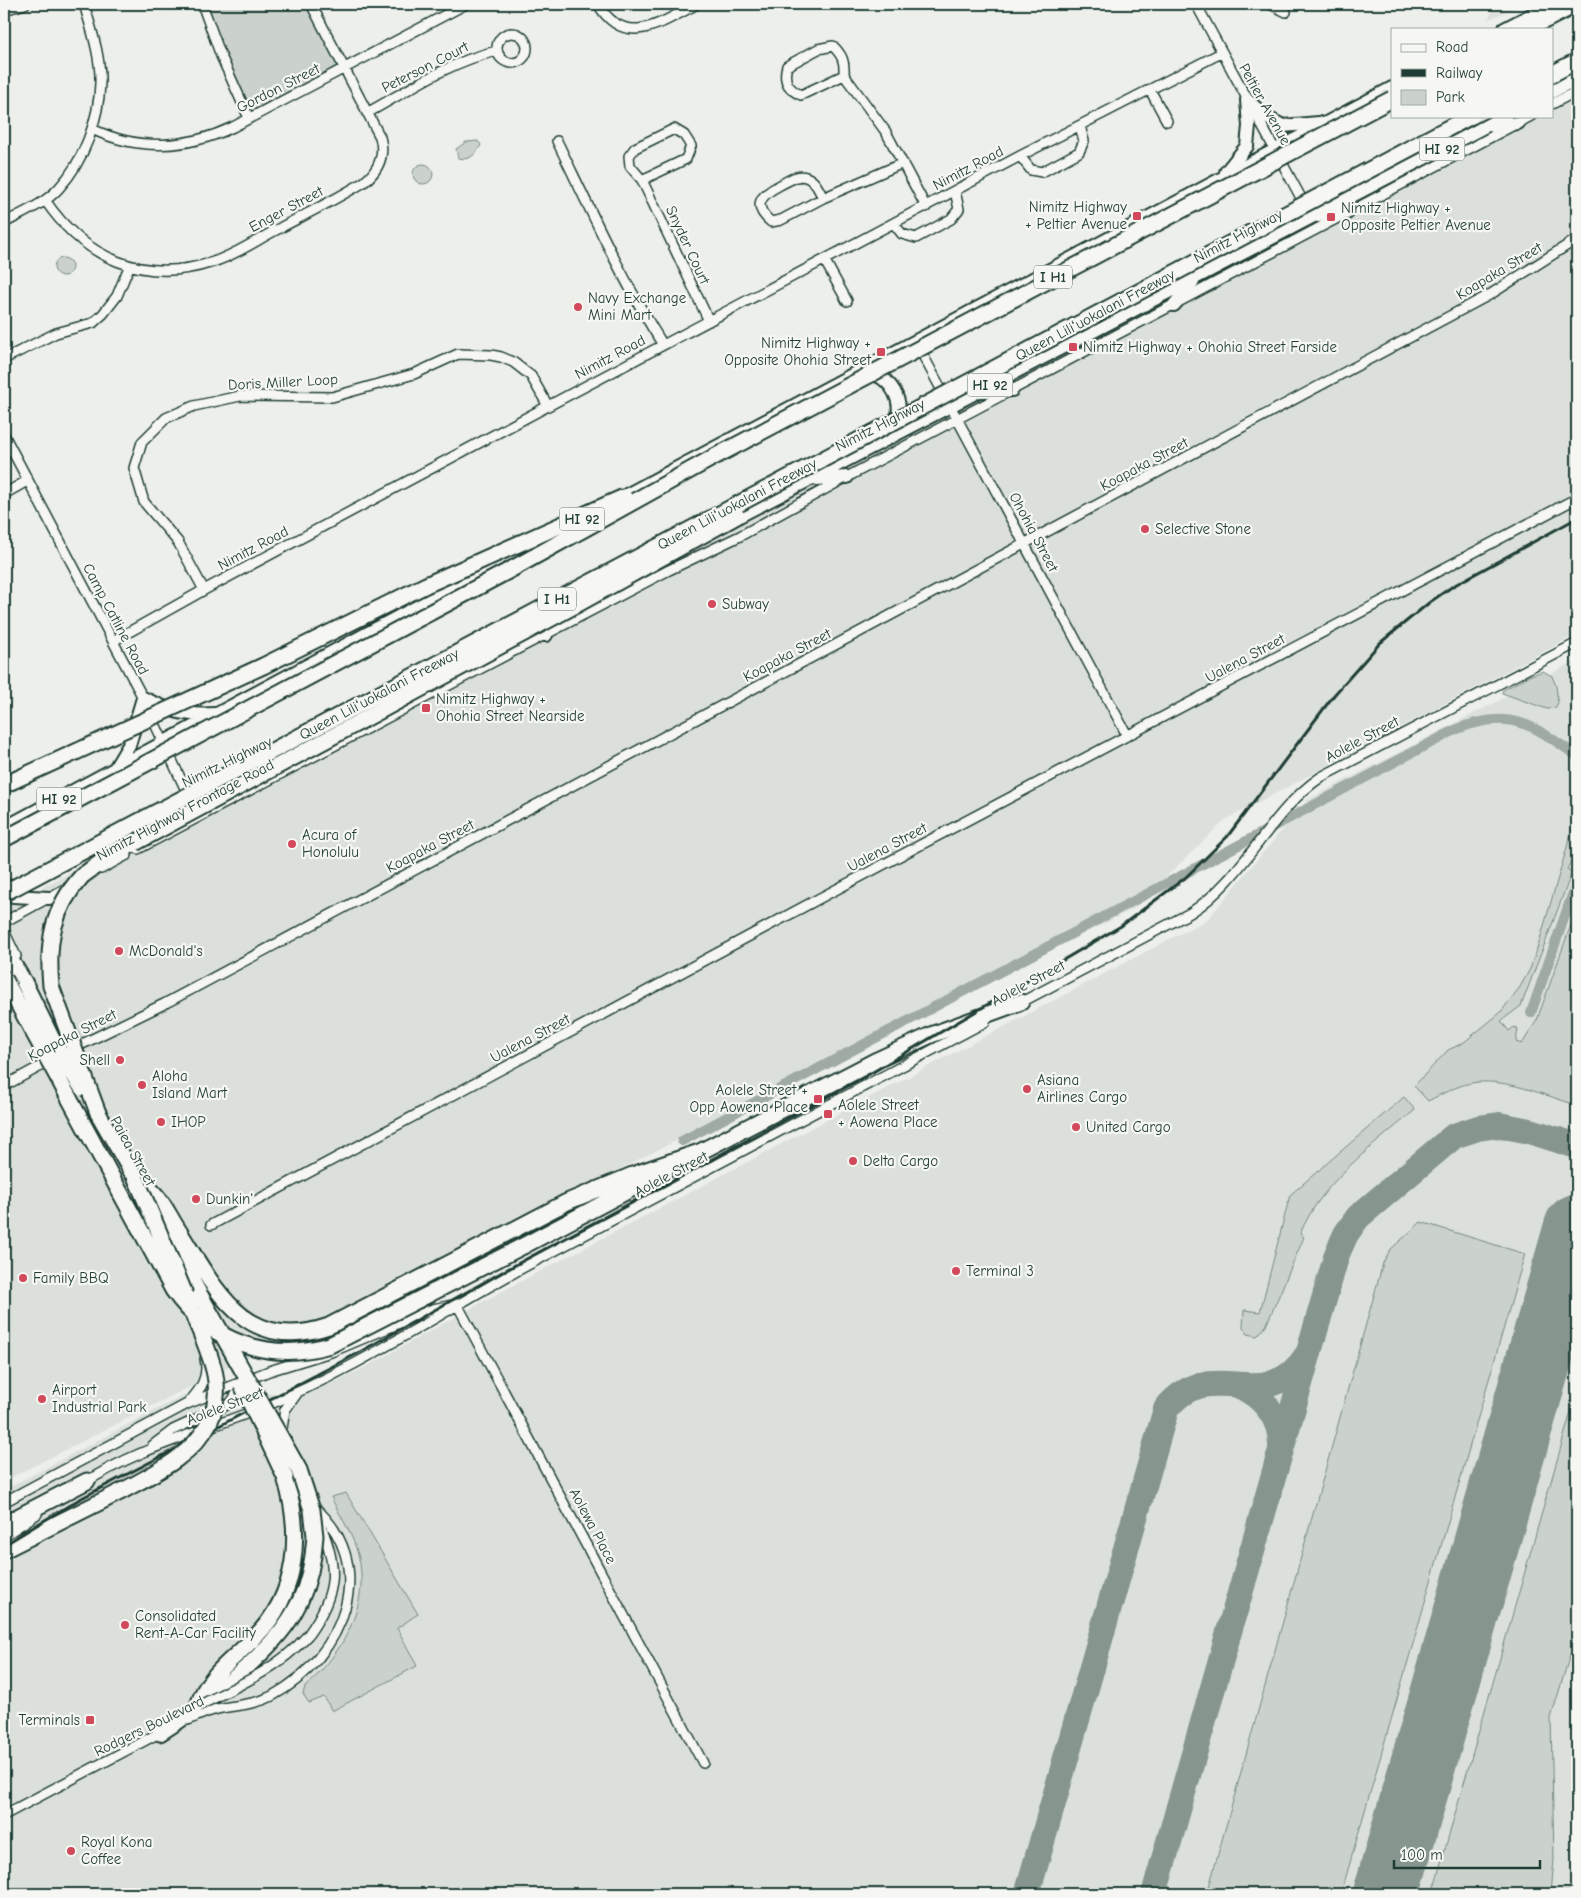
<svg xmlns="http://www.w3.org/2000/svg" width="1581" height="1898" viewBox="0 0 1581 1898" font-family="'Comic Neue',sans-serif">
<style>
.built{fill:#dce0db}
.green{fill:#cbd2cc;stroke:#758880}
.lines{fill:none;stroke-linecap:round;stroke-linejoin:round}
.canal{stroke:#9faaa4;stroke-width:10}
.taxiway{stroke:#86968f;stroke-width:26}
.runway{stroke:#86968f;stroke-width:66}
.minor-casing{stroke:#1f3d34;stroke-width:12}
.primary-casing{stroke:#1f3d34;stroke-width:16}
.motorway-casing{stroke:#1f3d34;stroke-width:19}
.minor{stroke:#f6f6f2;stroke-width:9}
.primary{stroke:#f6f6f2;stroke-width:12}
.motorway{stroke:#f6f6f2;stroke-width:15}
.rail{stroke:#1f3d34;stroke-width:3}
.minor-bridge-casing{stroke:#1f3d34;stroke-width:12;stroke-linecap:butt}
.motorway-bridge-casing{stroke:#1f3d34;stroke-width:19;stroke-linecap:butt}
.minor-bridge{stroke:#f6f6f2;stroke-width:9}
.motorway-bridge{stroke:#f6f6f2;stroke-width:15}
.poi-dot{fill:#d1495b;stroke:#f6f6f2;stroke-width:2}
.labels{text-anchor:middle;dominant-baseline:central;stroke-width:4.5;stroke-linejoin:round;paint-order:stroke}
.shield{fill:#f6f6f2;stroke:#60746d;stroke-width:1}
.shield-label{font-size:14px;font-weight:bold;fill:#1f3d34}
.street-label{font-size:15px;fill:#1f3d34;stroke:#f6f6f2}
.poi-label{font-size:15px;fill:#1f3d34;stroke:#f6f6f2;text-anchor:start}
</style>
<rect width="100%" height="100%" fill="#edefea"/>
<filter id="ink" filterUnits="userSpaceOnUse"><feTurbulence type="fractalNoise" baseFrequency=".02" numOctaves="2"/><feDisplacementMap in="SourceGraphic" scale="10" xChannelSelector="R" yChannelSelector="G"/><feConvolveMatrix kernelMatrix="1 2 1 2 8 2 1 2 1" color-interpolation-filters="sRGB"/></filter>
<g filter="url(#ink)">
<path class="built" d="M1497,4H1523L1487,20Z
M1577,88V634L1225,820L1133,909L4,1481V907L1524,116H1552V101Z
M1577,660V1894H4V1490L183,1395L310,1393L362,1369L493,1296L1208,919L1307,800Z"/>
<path class="green" d="M202,4H311L345,68L249,118Z
M478,141L481,145C475,155 470,161 458,158L456,149L466,142Z
M413 174a10 10 0 1 1 20 0a10 10 0 1 1-20 0Z
M54 267a9 9 0 1 1 18 0a9 9 0 1 1-18 0Z
M1543,671L1552,676L1556,686L1558,703L1555,708L1547,709L1502,693L1503,690L1529,676Z
M1577,813V849L1567,869L1572,872L1521,1006L1501,1021L1509,1031L1514,1027L1518,1029L1516,1042L1522,1044L1537,1020L1577,908V1105C1545,1096 1505,1077 1471,1083C1456,1086 1442,1094 1428,1101L1414,1086L1448,1050L1463,1043L1500,1013L1520,987L1530,969L1538,946Z
M1404,1097L1415,1110C1372,1147 1322,1181 1300,1234L1304,1237L1266,1326L1257,1336L1248,1334L1243,1327L1244,1310L1260,1312L1290,1195Z
M1421,1222L1525,1254L1341,1894H1207L1383,1263L1390,1250Z
M1577,1391V1631L1551,1718L1554,1859L1551,1894H1432Z
M346,1493L418,1614L397,1628L417,1666L332,1711L324,1697L309,1703L303,1694L305,1687C342,1654 374,1601 356,1548C350,1530 339,1514 331,1497Z"/>
<g class="lines">
<path class="canal" d="M1531,1013L1577,881
M682,1141L1455,730C1510,707 1533,725 1577,756"/>
<path class="taxiway" d="M1237,1385C1264,1396 1282,1419 1281,1448
M1027,1894L1166,1409C1212,1351 1265,1420 1307,1355
M1154,1894L1337,1254L1346,1234L1358,1217L1454,1136L1478,1128L1499,1125L1530,1131L1577,1146"/>
<path class="runway" d="M1386,1894L1577,1227"/>
<defs>
<path id="minor" d="M202,4L221,56L249,118
M598,4C625,50 662,22 697,4
M1196,4L1306,207
M1270,4L1286,12
M4,10L25,4
M497 48a15 15 0 1 1 30 0a15 15 0 1 1-30 0Z
M844,75C845,61 842,55 833,46L818,49L787,66C783,80 787,89 801,95L844,75L886,132L926,207
M1150,90L1167,121
M1552,104L1577,91
M367,113C409,90 450,61 497,51
M92,129C138,151 187,149 233,127L466,4
M557,141C590,209 622,280 663,345
M1020,156L1031,170L1042,172L1079,152L1084,141L1080,126
M642,180L686,159L691,146L684,135L674,129L635,148L629,156L630,166L642,180L709,321
M823,198C819,190 815,180 806,177C797,174 788,181 780,185C761,195 751,205 771,222L781,220L823,198L903,163
M45,200C84,258 144,285 213,262C236,255 258,239 280,228C308,213 337,199 364,182C379,170 385,155 380,137L311,4
M4,223C22,213 45,204 59,188C84,161 99,119 100,83C101,57 91,28 84,4
M894,224L902,234L916,238L951,219L959,209L955,191
M825,261L847,301
M918,346L1127,735
M4,359L56,333L93,323L103,314L117,296L129,267
M4,435L143,698L197,814
M4,494L27,481
M204,590L178,542L144,502L134,468L142,442L166,418L194,406L240,396L332,397L414,374L458,354L491,355L501,357L513,362L531,376L548,406
M113,641L204,590L548,406L1020,156L1221,53
M138,849L493,662L669,570L740,536L847,477L1531,116
M101,869L127,855
M4,922L72,885
M4,931L16,956
M1018,1004L1190,913C1245,878 1268,813 1321,777L1577,643
M70,1050L164,1004L1491,294L1577,239
M4,1086L52,1060
M211,1225L822,897L1577,498
M457,1304L703,1763
M189,1402C201,1389 209,1377 205,1359
M281,1434L285,1410L298,1392
M153,1445L173,1430L231,1403L243,1383
M83,1484C137,1448 202,1432 261,1408C353,1371 437,1315 524,1267L985,1022
M4,1502L187,1404L269,1371L331,1352L433,1309L452,1305
M4,1536L37,1514
M308,1635C339,1592 339,1565 317,1517
M188,1720C197,1716 207,1711 217,1709C236,1705 255,1705 272,1696C344,1657 382,1563 311,1504
M4,1815L163,1731"/>
<path id="primary" d="M1504,29L1552,4
M1552,92L1577,78
M1247,100L1266,117L1283,126L1319,123
M1493,126L1518,123
M1226,172L1247,146L1249,126L1247,100
M1318,216L1347,213
M1174,305L1193,282
M866,371C891,377 907,402 894,426
M983,391L1012,390
M817,479L847,477
M617,500L1392,88
M730,521L1505,116
M522,634L546,635
M297,746L340,724
M114,770L129,745L143,698C170,711 184,716 215,714
M4,828L542,540
M13,896L49,898"/>
<path id="motorway" d="M1528,29L1577,4
M1552,74L1577,61
M82,876L108,857L135,843
M4,949L24,982
M98,1113L138,1183
M694,1155L877,1060L931,1035L1021,1002
M135,1175C143,1183 152,1190 159,1199C166,1208 171,1219 177,1228C215,1288 244,1355 329,1326L567,1202L635,1174L702,1151
M164,1229L200,1295
M523,1246L665,1171
M4,1524L87,1481
M4,1550L124,1490
M198,1706C207,1675 233,1660 255,1637C299,1594 302,1532 285,1477
M160,1733C200,1708 270,1654 293,1614C304,1596 310,1577 313,1556"/>
</defs>
<use href="#minor" class="minor-casing"/>
<use href="#primary" class="primary-casing"/>
<use href="#motorway" class="motorway-casing"/>
<use href="#minor" class="minor"/>
<use href="#primary" class="primary"/>
<use href="#motorway" class="motorway"/>
<path class="rail" d="M4,1545L78,1500L358,1353L504,1271L861,1079L1121,926L1185,878L1227,837L1334,695L1380,643L1430,602L1453,586L1577,518"/>
<defs>
<path id="minor-bridge" d="M198,1706C238,1686 278,1669 308,1635"/>
<path id="motorway-bridge" d="M4,785L263,666L426,585L624,497
M4,839L510,570L714,457L1392,99
M135,843L578,604L737,516
M82,876C52,909 47,943 51,986L98,1113
M4,893L1471,116
M4,978L173,1290C209,1342 270,1363 330,1345L523,1246
M24,982L55,1045L82,1088
M200,1295L299,1470L312,1510L315,1536L313,1556
M242,1385L285,1477
M124,1490C155,1473 192,1456 209,1423C216,1409 218,1390 215,1375C211,1354 201,1334 193,1314C174,1267 154,1220 134,1174"/>
</defs>
<use href="#minor-bridge" class="minor-bridge-casing"/>
<use href="#motorway-bridge" class="motorway-bridge-casing"/>
<use href="#minor-bridge" class="minor-bridge"/>
<use href="#motorway-bridge" class="motorway-bridge"/>
</g>
</g>
<g class="poi-dot">
<rect x="1132" y="211" width="10" height="10" rx="2.5"/>
<rect x="1326" y="212" width="10" height="10" rx="2.5"/>
<circle cx="578" cy="307" r="5"/>
<rect x="1068" y="342" width="10" height="10" rx="2.5"/>
<rect x="876" y="347" width="10" height="10" rx="2.5"/>
<circle cx="1145" cy="529" r="5"/>
<circle cx="712" cy="604" r="5"/>
<rect x="421" y="703" width="10" height="10" rx="2.5"/>
<circle cx="292" cy="844" r="5"/>
<circle cx="119" cy="951" r="5"/>
<circle cx="120" cy="1060" r="5"/>
<circle cx="142" cy="1085" r="5"/>
<circle cx="1027" cy="1089" r="5"/>
<rect x="813" y="1094" width="10" height="10" rx="2.5"/>
<rect x="823" y="1109" width="10" height="10" rx="2.5"/>
<circle cx="161" cy="1122" r="5"/>
<circle cx="1076" cy="1127" r="5"/>
<circle cx="853" cy="1161" r="5"/>
<circle cx="196" cy="1199" r="5"/>
<circle cx="956" cy="1271" r="5"/>
<circle cx="23" cy="1278" r="5"/>
<circle cx="42" cy="1399" r="5"/>
<circle cx="125" cy="1625" r="5"/>
<rect x="85" y="1715" width="10" height="10" rx="2.5"/>
<circle cx="71" cy="1851" r="5"/>
</g>
<g class="labels">
<g class="shield">
<rect x="1419.5" y="137.5" width="45" height="23" rx="4"/>
<rect x="1034" y="265.5" width="38" height="23" rx="4"/>
<rect x="967.5" y="373.5" width="45" height="23" rx="4"/>
<rect x="559.5" y="507.5" width="45" height="23" rx="4"/>
<rect x="538" y="587.5" width="38" height="23" rx="4"/>
<rect x="36.5" y="787.5" width="45" height="23" rx="4"/>
</g>
<g class="shield-label">
<text x="1442" y="149">HI 92</text>
<text x="1053" y="277">I H1</text>
<text x="990" y="385">HI 92</text>
<text x="582" y="519">HI 92</text>
<text x="557" y="599">I H1</text>
<text x="59" y="799">HI 92</text>
</g>
<g class="street-label">
<text transform="translate(425 67) rotate(-27)">Peterson Court</text>
<text transform="translate(278 88) rotate(-27)">Gordon Street</text>
<text transform="translate(1265 104) rotate(61)">Peltier Avenue</text>
<text transform="translate(968 168) rotate(-28)">Nimitz Road</text>
<text transform="translate(286 209) rotate(-28)">Enger Street</text>
<text transform="translate(1238 236) rotate(-28)">Nimitz Highway</text>
<text transform="translate(688 245) rotate(65)">Snyder Court</text>
<text transform="translate(1499 271) rotate(-31)">Koapaka Street</text>
<text transform="translate(1095 315) rotate(-28)">Queen Liliʻuokalani Freeway</text>
<text transform="translate(610 357) rotate(-28)">Nimitz Road</text>
<text transform="translate(283 382) rotate(-3)">Doris Miller Loop</text>
<text transform="translate(880 425) rotate(-27)">Nimitz Highway</text>
<text transform="translate(1144 464) rotate(-28)">Koapaka Street</text>
<text transform="translate(737 504) rotate(-28)">Queen Liliʻuokalani Freeway</text>
<text transform="translate(1034 532) rotate(62)">Ohohia Street</text>
<text transform="translate(253 548) rotate(-28)">Nimitz Road</text>
<text transform="translate(116 619) rotate(62)">Camp Catline Road</text>
<text transform="translate(787 655) rotate(-28)">Koapaka Street</text>
<text transform="translate(1245 658) rotate(-28)">Ualena Street</text>
<text transform="translate(379 694) rotate(-28)">Queen Liliʻuokalani Freeway</text>
<text transform="translate(1362 739) rotate(-28)">Aolele Street</text>
<text transform="translate(227 762) rotate(-26)">Nimitz Highway</text>
<text transform="translate(185 810) rotate(-28)">Nimitz Highway Frontage Road</text>
<text transform="translate(430 846) rotate(-28)">Koapaka Street</text>
<text transform="translate(887 847) rotate(-28)">Ualena Street</text>
<text transform="translate(1028 983) rotate(-28)">Aolele Street</text>
<text transform="translate(72 1035) rotate(-27)">Koapaka Street</text>
<text transform="translate(530 1038) rotate(-28)">Ualena Street</text>
<text transform="translate(133 1151) rotate(61)">Paiea Street</text>
<text transform="translate(671 1174) rotate(-28)">Aolele Street</text>
<text transform="translate(225 1406) rotate(-21)">Aolele Street</text>
<text transform="translate(593 1526) rotate(62)">Aolewa Place</text>
<text transform="translate(149 1726) rotate(-26)">Rodgers Boulevard</text>
</g>
<g class="poi-label">
<text x="1127" y="207" text-anchor="end">Nimitz Highway<tspan x="1127" dy="17">+ Peltier Avenue</tspan></text>
<text x="1341" y="208">Nimitz Highway +<tspan x="1341" dy="17">Opposite Peltier Avenue</tspan></text>
<text x="588" y="298">Navy Exchange<tspan x="588" dy="17">Mini Mart</tspan></text>
<text x="871" y="343" text-anchor="end">Nimitz Highway +<tspan x="871" dy="17">Opposite Ohohia Street</tspan></text>
<text x="1083" y="347">Nimitz Highway + Ohohia Street Farside</text>
<text x="1155" y="529">Selective Stone</text>
<text x="722" y="604">Subway</text>
<text x="436" y="699">Nimitz Highway +<tspan x="436" dy="17">Ohohia Street Nearside</tspan></text>
<text x="302" y="835">Acura of<tspan x="302" dy="17">Honolulu</tspan></text>
<text x="129" y="951">McDonald's</text>
<text x="110" y="1060" text-anchor="end">Shell</text>
<text x="152" y="1076">Aloha<tspan x="152" dy="17">Island Mart</tspan></text>
<text x="1037" y="1080">Asiana<tspan x="1037" dy="17">Airlines Cargo</tspan></text>
<text x="808" y="1090" text-anchor="end">Aolele Street +<tspan x="808" dy="17">Opp Aowena Place</tspan></text>
<text x="838" y="1105">Aolele Street<tspan x="838" dy="17">+ Aowena Place</tspan></text>
<text x="171" y="1122">IHOP</text>
<text x="1086" y="1127">United Cargo</text>
<text x="863" y="1161">Delta Cargo</text>
<text x="206" y="1199">Dunkin'</text>
<text x="966" y="1271">Terminal 3</text>
<text x="33" y="1278">Family BBQ</text>
<text x="52" y="1390">Airport<tspan x="52" dy="17">Industrial Park</tspan></text>
<text x="135" y="1616">Consolidated<tspan x="135" dy="17">Rent-A-Car Facility</tspan></text>
<text x="80" y="1720" text-anchor="end">Terminals</text>
<text x="81" y="1842">Royal Kona<tspan x="81" dy="17">Coffee</tspan></text>
</g>
</g>
<rect width="1581" height="1898" fill="none" stroke="#f6f6f2" stroke-width="20"/>
<rect x="10" y="10" width="1561" height="1878" fill="none" stroke="#1f3d34" stroke-width="2" filter="url(#ink)"/>
<rect x="1391" y="28" width="162" height="90" fill="#f6f6f2" stroke="#a0aca6"/>
<rect x="1401" y="44" width="25" height="8" fill="#f6f6f2" stroke="#a0aca6"/>
<text x="1436" y="52" font-size="15" fill="#1f3d34">Road</text>
<rect x="1401" y="69" width="25" height="8" fill="#1f3d34" stroke="#a0aca6"/>
<text x="1436" y="78" font-size="15" fill="#1f3d34">Railway</text>
<rect x="1401" y="90" width="25" height="15" fill="#cbd2cc" stroke="#a0aca6"/>
<text x="1436" y="102" font-size="15" fill="#1f3d34">Park</text>
<path d="M1394 1860v8h146v-8" fill="none" stroke="#1f3d34" stroke-width="2.5"/>
<text x="1401" y="1860" font-size="15" fill="#1f3d34" stroke="#f6f6f2" stroke-width="4" paint-order="stroke">100 m</text>
</svg>
